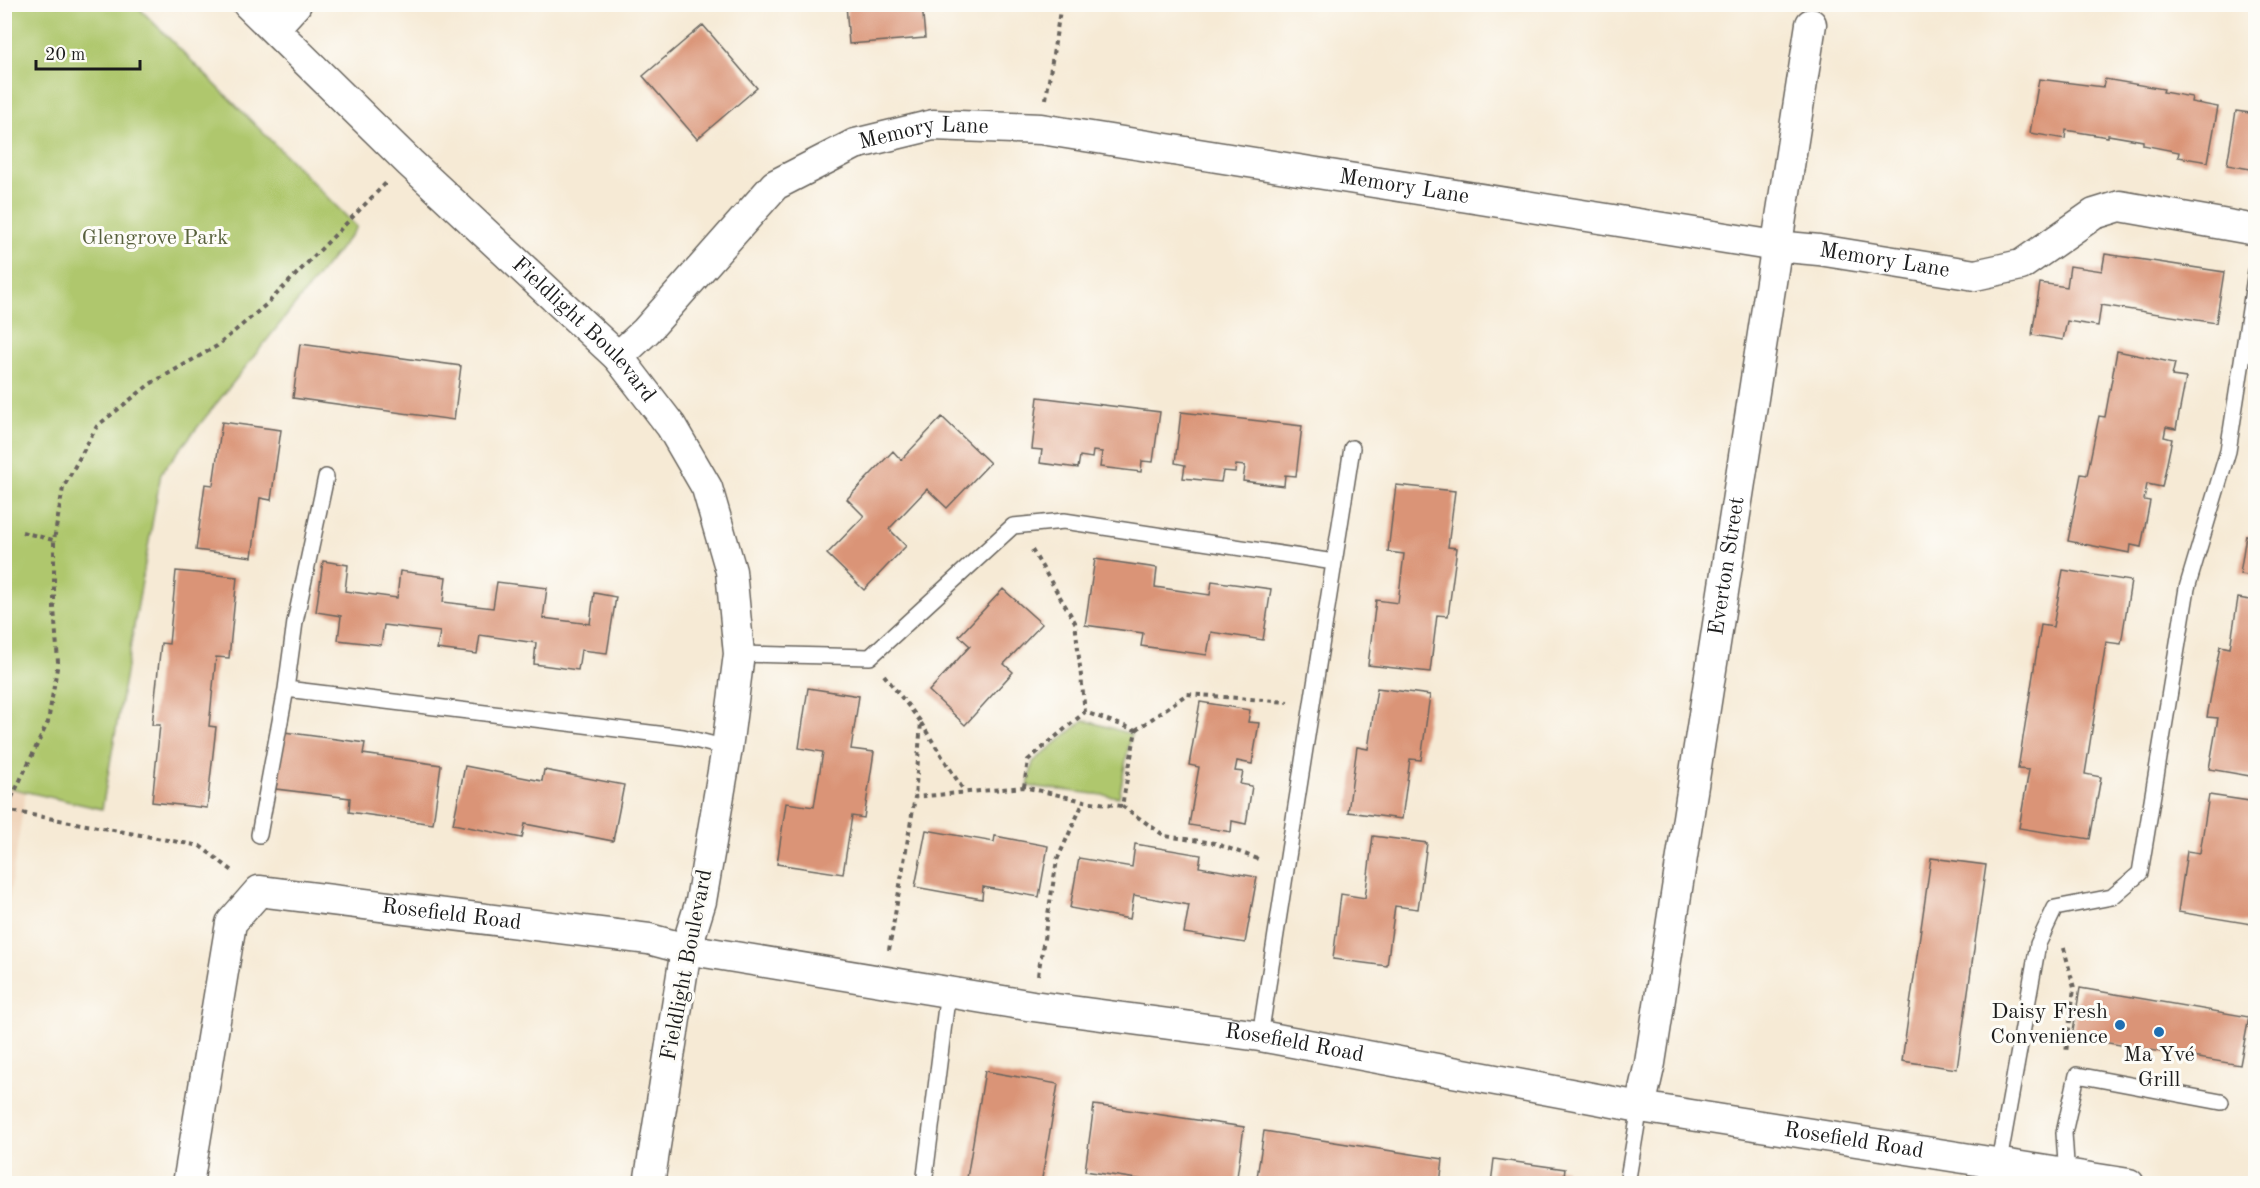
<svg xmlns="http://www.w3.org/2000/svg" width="2260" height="1188" viewBox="0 0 2260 1188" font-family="'Old Standard TT',serif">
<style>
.built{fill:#f0d5bc}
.green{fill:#afc76d;stroke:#667244;stroke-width:1.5}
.building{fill:#da9477}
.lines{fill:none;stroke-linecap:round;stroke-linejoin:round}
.service-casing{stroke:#68645d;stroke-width:18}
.minor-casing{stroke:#68645d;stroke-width:33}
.path{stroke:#68645d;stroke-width:4;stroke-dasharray:4.5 4.5;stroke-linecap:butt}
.service{stroke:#fff;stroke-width:15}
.minor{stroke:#fff;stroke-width:30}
.poi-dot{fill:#1f6fb2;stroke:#fdfcf7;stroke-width:2}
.labels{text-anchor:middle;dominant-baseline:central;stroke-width:6;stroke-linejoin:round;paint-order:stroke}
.street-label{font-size:22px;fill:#1c1c1c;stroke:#fdfcf7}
.park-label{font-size:22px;fill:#57603c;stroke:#fdfcf7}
.poi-label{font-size:22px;fill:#1c1c1c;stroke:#fdfcf7;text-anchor:end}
</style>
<rect width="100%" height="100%" fill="#fdfcf7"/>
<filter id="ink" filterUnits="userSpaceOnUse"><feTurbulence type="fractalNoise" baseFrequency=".0167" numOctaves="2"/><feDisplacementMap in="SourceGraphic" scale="12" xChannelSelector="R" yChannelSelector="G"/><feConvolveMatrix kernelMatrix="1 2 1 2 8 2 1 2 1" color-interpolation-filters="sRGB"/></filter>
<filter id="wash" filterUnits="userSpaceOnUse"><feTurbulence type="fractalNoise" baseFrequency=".008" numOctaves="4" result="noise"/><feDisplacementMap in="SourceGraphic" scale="24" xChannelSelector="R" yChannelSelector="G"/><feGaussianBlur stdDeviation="1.35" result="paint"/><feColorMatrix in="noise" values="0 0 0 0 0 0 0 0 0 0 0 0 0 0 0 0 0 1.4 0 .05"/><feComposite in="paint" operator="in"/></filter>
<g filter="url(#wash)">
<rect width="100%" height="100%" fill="#f6ead5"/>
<path class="built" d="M5,787L26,791L5,923Z"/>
<path class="green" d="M5,4L136,5L357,227L161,473L102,809L5,787Z
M1084,720L1131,734L1119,797L1028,786L1033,762Z"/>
<g id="blocks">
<path class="building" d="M846,4H922L925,38L849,44Z
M703,25L757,88L697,139L643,76Z
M2039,79L2103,87L2105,79L2164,89L2163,92L2192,97L2191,102L2218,107L2208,162L2178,157L2179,152L2143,145V141L2108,135V137L2066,130L2065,139L2030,133Z
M2236,111L2256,114V170L2227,165Z
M2105,254L2224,272L2216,323L2101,305L2098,326L2067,321L2063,340L2032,335L2040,283L2067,287L2070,266L2102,271Z
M300,344L461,366L454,420L293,398Z
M2117,351L2175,363L2172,376L2186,378L2176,429L2166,427L2164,437L2172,439L2162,487L2147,484L2144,500L2150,501L2141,547L2131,545L2130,553L2068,541L2081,474L2087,475L2099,416L2105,417Z
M1038,397L1160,412L1153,462L1142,461L1141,472L1100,467L1102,452L1093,451L1092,458L1080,456L1078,468L1040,463L1042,450L1032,449Z
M1181,412L1302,426L1296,476L1285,475L1284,486L1243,481L1245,466L1236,465L1235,472L1223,471L1221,482L1183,478L1185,465L1175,463Z
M942,417L990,463L947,508L927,489L889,529L906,546L864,590L827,554L864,516L847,499L893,451L901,460Z
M222,422L281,430L271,500L260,498L252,557L196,550L205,484L213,485Z
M1396,485L1455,491L1448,547L1457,548L1448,616L1437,615L1430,672L1368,665L1376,600L1398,603L1404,554L1388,552Z
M2246,535L2256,536V576L2240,574Z
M1095,559L1157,568L1155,587L1210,595L1212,581L1271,589L1263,640L1211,632L1207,655L1141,646L1143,633L1085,625Z
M323,561L348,565L345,591L397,598L400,571L446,577L443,602L493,608L497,582L547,588L543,618L590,624L594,593L616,597L607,653L581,650L578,670L534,664L536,643L480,635L477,654L437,649L440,632L384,625L381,645L338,640L341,616L316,612Z
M2063,570L2131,581L2121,644L2106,642L2085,774L2101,777L2090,839L2019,828L2029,770L2018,769L2041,625L2053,627Z
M176,571L237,577L229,658L216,657L209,726L216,727L207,808L152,802L160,725H152L161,643L169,644Z
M1003,589L1042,624L1004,664L1013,672L965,725L929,691L970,646L959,636Z
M2238,598L2256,601V777L2209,769L2218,718L2207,717L2220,646L2230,648Z
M808,688L859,696L851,749L874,752L864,818L852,816L843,874L777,864L786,803L814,807L823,752L799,748Z
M1377,688L1430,695L1421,760L1410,759L1402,819L1348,812L1357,747L1368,749Z
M1200,702L1250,710L1248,722L1259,723L1252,764L1237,761L1235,771L1243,772L1240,784L1252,786L1246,824L1232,821L1231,832L1189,825L1199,767L1189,765Z
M284,732L365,743L363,754L441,765L433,824L349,812L350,798L276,789Z
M465,766L542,781L544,770L624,785L613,841L525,824L522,838L453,824Z
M2209,795L2256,802V897L2251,924L2178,912L2187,851L2200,853Z
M926,830L994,842L995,836L1048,846L1039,897L983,887L982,899L915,887Z
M1373,836L1427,843L1418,909L1395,906L1387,966L1333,959L1341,894L1365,898Z
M1135,844L1201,855L1199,867L1257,877L1245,943L1184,933L1189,905L1134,895L1130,919L1070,908L1079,858L1132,867Z
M1931,858L1986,865L1957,1069L1902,1061Z
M2080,988L2249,1017L2240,1065L2072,1037Z
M985,1071L1058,1084L1041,1184H966Z
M1094,1105L1244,1127L1236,1184H1170L1085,1171Z
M1264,1131L1443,1159L1440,1184H1256Z
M1494,1159L1565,1169L1563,1184H1491Z"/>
</g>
</g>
<g filter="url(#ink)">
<use href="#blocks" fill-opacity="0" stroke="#68645d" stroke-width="1.5"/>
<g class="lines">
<defs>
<path id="service" d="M739,654L870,657L1013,526L1064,521L1334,562
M286,689L683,737L727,748
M259,835L286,689L295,622L326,477
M1260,1036L1352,448
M1999,1162L2038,944L2055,908L2112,897L2140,873L2187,588L2228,451L2256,271
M2067,1178L2064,1133L2077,1075L2221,1102
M924,1184L948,991
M1627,1184L1640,1107"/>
<g id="minor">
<path id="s1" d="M248,4L410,163L618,357L671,426L707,488L731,571L739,654L727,748L701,901L686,949L649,1184"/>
<path d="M274,28L296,4"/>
<path id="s2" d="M618,357L646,331L775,185L855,144L933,125L1041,129L1776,246L1819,250L1975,275L2021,265L2094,214L2120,206L2256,230"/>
<path id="s3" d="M1640,1107L1650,1063L1811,24"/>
<path id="s4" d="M188,1184L231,923L259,891L649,939L686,949L1033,1006L1260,1036L1640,1107L2129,1184"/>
</g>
</defs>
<use href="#service" class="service-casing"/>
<use href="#minor" class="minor-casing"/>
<path class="path" d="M1046,99L1061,4
M22,532L53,540
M884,675L921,722L915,797
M921,723L964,791
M1136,730L1187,694L1288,702
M1024,787L1028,760L1085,712
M1122,806L1165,836L1214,843L1261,860
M5,810L200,846L234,872
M4,814L48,722L58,662L54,608V540L63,488L97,426L150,384L217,346L268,303L386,183
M2064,948L2074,988L2066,1053
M889,950L915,797L1024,787L1084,801L1122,806L1136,730L1085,712L1075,622L1032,550
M1038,975L1057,860L1084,801"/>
<use href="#service" class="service"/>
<use href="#minor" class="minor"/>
</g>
</g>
<g class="poi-dot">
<circle cx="2120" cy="1025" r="6"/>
<circle cx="2159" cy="1032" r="6"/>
</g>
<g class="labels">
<g class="street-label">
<text stroke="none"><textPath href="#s2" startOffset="393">Memory Lane</textPath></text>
<text stroke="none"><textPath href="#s2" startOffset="879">Memory Lane</textPath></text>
<text stroke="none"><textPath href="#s2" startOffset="1365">Memory Lane</textPath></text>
<text stroke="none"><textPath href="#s1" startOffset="468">Fieldlight Boulevard</textPath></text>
<text stroke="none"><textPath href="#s3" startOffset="548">Everton Street</textPath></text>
<text stroke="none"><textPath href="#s4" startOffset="501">Rosefield Road</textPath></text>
<text transform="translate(687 965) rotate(-79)">Fieldlight Boulevard</text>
<text stroke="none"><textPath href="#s4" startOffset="1354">Rosefield Road</textPath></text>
<text stroke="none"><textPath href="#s4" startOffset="1922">Rosefield Road</textPath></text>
</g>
<g class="park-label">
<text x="155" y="238">Glengrove Park</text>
</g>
<g class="poi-label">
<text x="2108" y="1012">Daisy Fresh<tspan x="2108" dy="25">Convenience</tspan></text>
<text x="2159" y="1055" text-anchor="middle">Ma Yvé<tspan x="2159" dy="25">Grill</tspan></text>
</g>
</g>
<rect width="2260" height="1188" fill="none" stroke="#fdfcf7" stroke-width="24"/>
<path d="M36 60v9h104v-9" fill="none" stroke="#1c1c1c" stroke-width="3"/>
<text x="45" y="60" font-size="18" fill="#1c1c1c" stroke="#fdfcf7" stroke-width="4.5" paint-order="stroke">20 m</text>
</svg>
